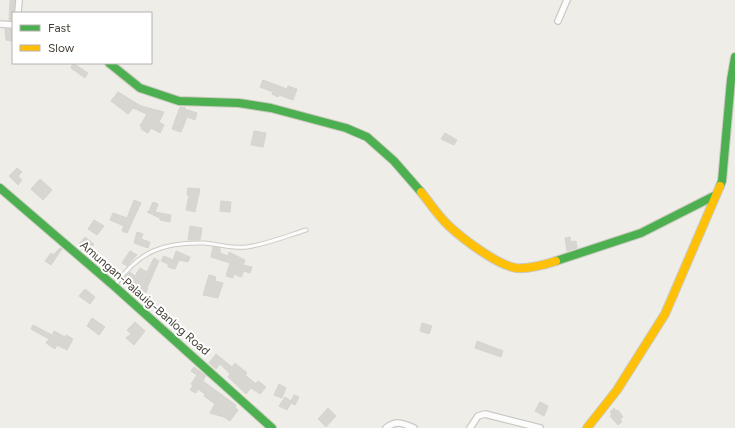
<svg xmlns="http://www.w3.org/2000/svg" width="735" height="428" viewBox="0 0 735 428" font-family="Figtree,sans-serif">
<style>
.building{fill:#d8d6d0;stroke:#d6d4ce}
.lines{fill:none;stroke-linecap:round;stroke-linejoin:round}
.lane-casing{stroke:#cccac5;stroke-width:5}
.street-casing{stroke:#cccac5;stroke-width:8}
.fast-casing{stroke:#cccabf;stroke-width:10}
.slow-casing{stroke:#cccabf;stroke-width:10}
.lane{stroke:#fcfcfc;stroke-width:3}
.street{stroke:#fcfcfc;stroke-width:5.5}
.fast{stroke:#4caf50;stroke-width:8}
.slow{stroke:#ffc107;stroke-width:8}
.labels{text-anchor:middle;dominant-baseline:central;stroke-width:4;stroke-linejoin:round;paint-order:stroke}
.street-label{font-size:12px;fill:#433e35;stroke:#fff}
</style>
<rect width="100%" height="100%" fill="#eeede8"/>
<path class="building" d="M10,0H15L13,21L9,20Z
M5,29H13L11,41L6,40Z
M73,63L88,73L85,78L71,68Z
M263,80L287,89L288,86L297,89L293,100L279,95L278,97L272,94L273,92L260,87Z
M118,92L141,106L164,112L159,122L164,125L160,133L151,128L148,133L141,129L142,127L140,126L147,114L133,108L128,114L111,101Z
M180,107H185V109L197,113L195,120L187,117L181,132L172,129Z
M254,131L266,133L263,147L251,145Z
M445,133L457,140L454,145L441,139Z
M17,168L22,172L18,176L22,180L18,185L9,176Z
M40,179L52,190L43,200L31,189Z
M188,188L200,189L195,212L186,210L189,195H187Z
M134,200L141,203L127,233L122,231L124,226L110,220L113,213L127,218Z
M221,201L231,202L230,212L220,211Z
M153,202L158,204L155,212L171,215L170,222L160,220V218L147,212L149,211Z
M94,220L104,226L97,235L88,229Z
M190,226L202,228L200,240H188Z
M137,232L143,234L141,239L150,242L148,248L134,243Z
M85,237L94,244L88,251L79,244Z
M570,237L571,242L576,241L577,248L567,251L565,238Z
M213,247L220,248V253L228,256L229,252L245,260L243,265L252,267L250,273L244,271L241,277L234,274L233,278L226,276L230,263L211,257Z
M60,248L62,249L51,265L45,261L51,253L53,255Z
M130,251L137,255L127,266L122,263Z
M176,251L190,257L188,262L179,260L175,269L168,267V264L161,261L164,256L173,260Z
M154,258L159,261L147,288L148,289L144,295L140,293L137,298L133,295L135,291L129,287L131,285L123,279L130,272L135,276L140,268L147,272Z
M209,275L216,277L215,281L223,283L218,298L203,295Z
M85,289L95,297L90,304L79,296Z
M92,318L105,327L99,335L87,326Z
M135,322L145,331L134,345L126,338L131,334L127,330Z
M422,323L432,326L429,334L420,331Z
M33,325L52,335L54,331L65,337L66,335L73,339L67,350L57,345L55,349L46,343L49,339L31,329Z
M477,341L503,351L501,357L475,348Z
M216,354L232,367L235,363L247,373L245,375L256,384L258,381L266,387L260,394L251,388L246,394L228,377L230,374L220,364L216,369L209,363Z
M194,367L206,376L203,380L204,382L236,405L235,407L238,410L230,421L224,417L210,413L215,404L204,396L205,394L198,389L196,393L190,390L193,385L191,384L197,375L191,371Z
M279,384L286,388L282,398L274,395Z
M294,395L299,397L295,405L291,403L287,410L279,406L285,397L291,401Z
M540,402L548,406L544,416L535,411Z
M328,408L336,416L326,427L318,419Z
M614,408L616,411L618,410L623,417L620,419L622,422L618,425L610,416L612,414L610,412Z"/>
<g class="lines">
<defs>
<path id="lane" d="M114,286C139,252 161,242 204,243C218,244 233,249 247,247C267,244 287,236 306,230"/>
<path id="street" d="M18,13L19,0
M558,21L567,0
M0,24L13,25
M386,428C396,420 403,423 414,428
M470,428L478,416L485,414L540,428"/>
<path id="fast" d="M109,63L140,88L179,101L239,103L271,108L346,128L367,137L394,161L421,192
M720,186L722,181L731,80L735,57
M0,188L114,286L272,428
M556,261L641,233L714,196"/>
<path id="slow" d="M421,192C430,203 438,216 449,226C463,239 497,265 516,268C529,269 544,265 556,261
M587,428L617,390L665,314L720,186"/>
</defs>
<use href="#lane" class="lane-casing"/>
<use href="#street" class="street-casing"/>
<use href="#fast" class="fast-casing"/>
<use href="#slow" class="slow-casing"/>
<use href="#lane" class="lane"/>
<use href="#street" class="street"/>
<use href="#fast" class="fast"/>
<use href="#slow" class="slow"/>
</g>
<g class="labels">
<g class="street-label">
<text transform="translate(145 298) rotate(41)">Amungan-Palauig-Banlog Road</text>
</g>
</g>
<rect x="12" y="12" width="140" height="52" fill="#ffffff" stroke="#b4b2ae"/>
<rect x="20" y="25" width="20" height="6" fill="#4caf50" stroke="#b4b2ae"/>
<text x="48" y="32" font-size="12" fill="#433e35">Fast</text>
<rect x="20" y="45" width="20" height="6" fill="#ffc107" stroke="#b4b2ae"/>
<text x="48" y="52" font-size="12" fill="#433e35">Slow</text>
</svg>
